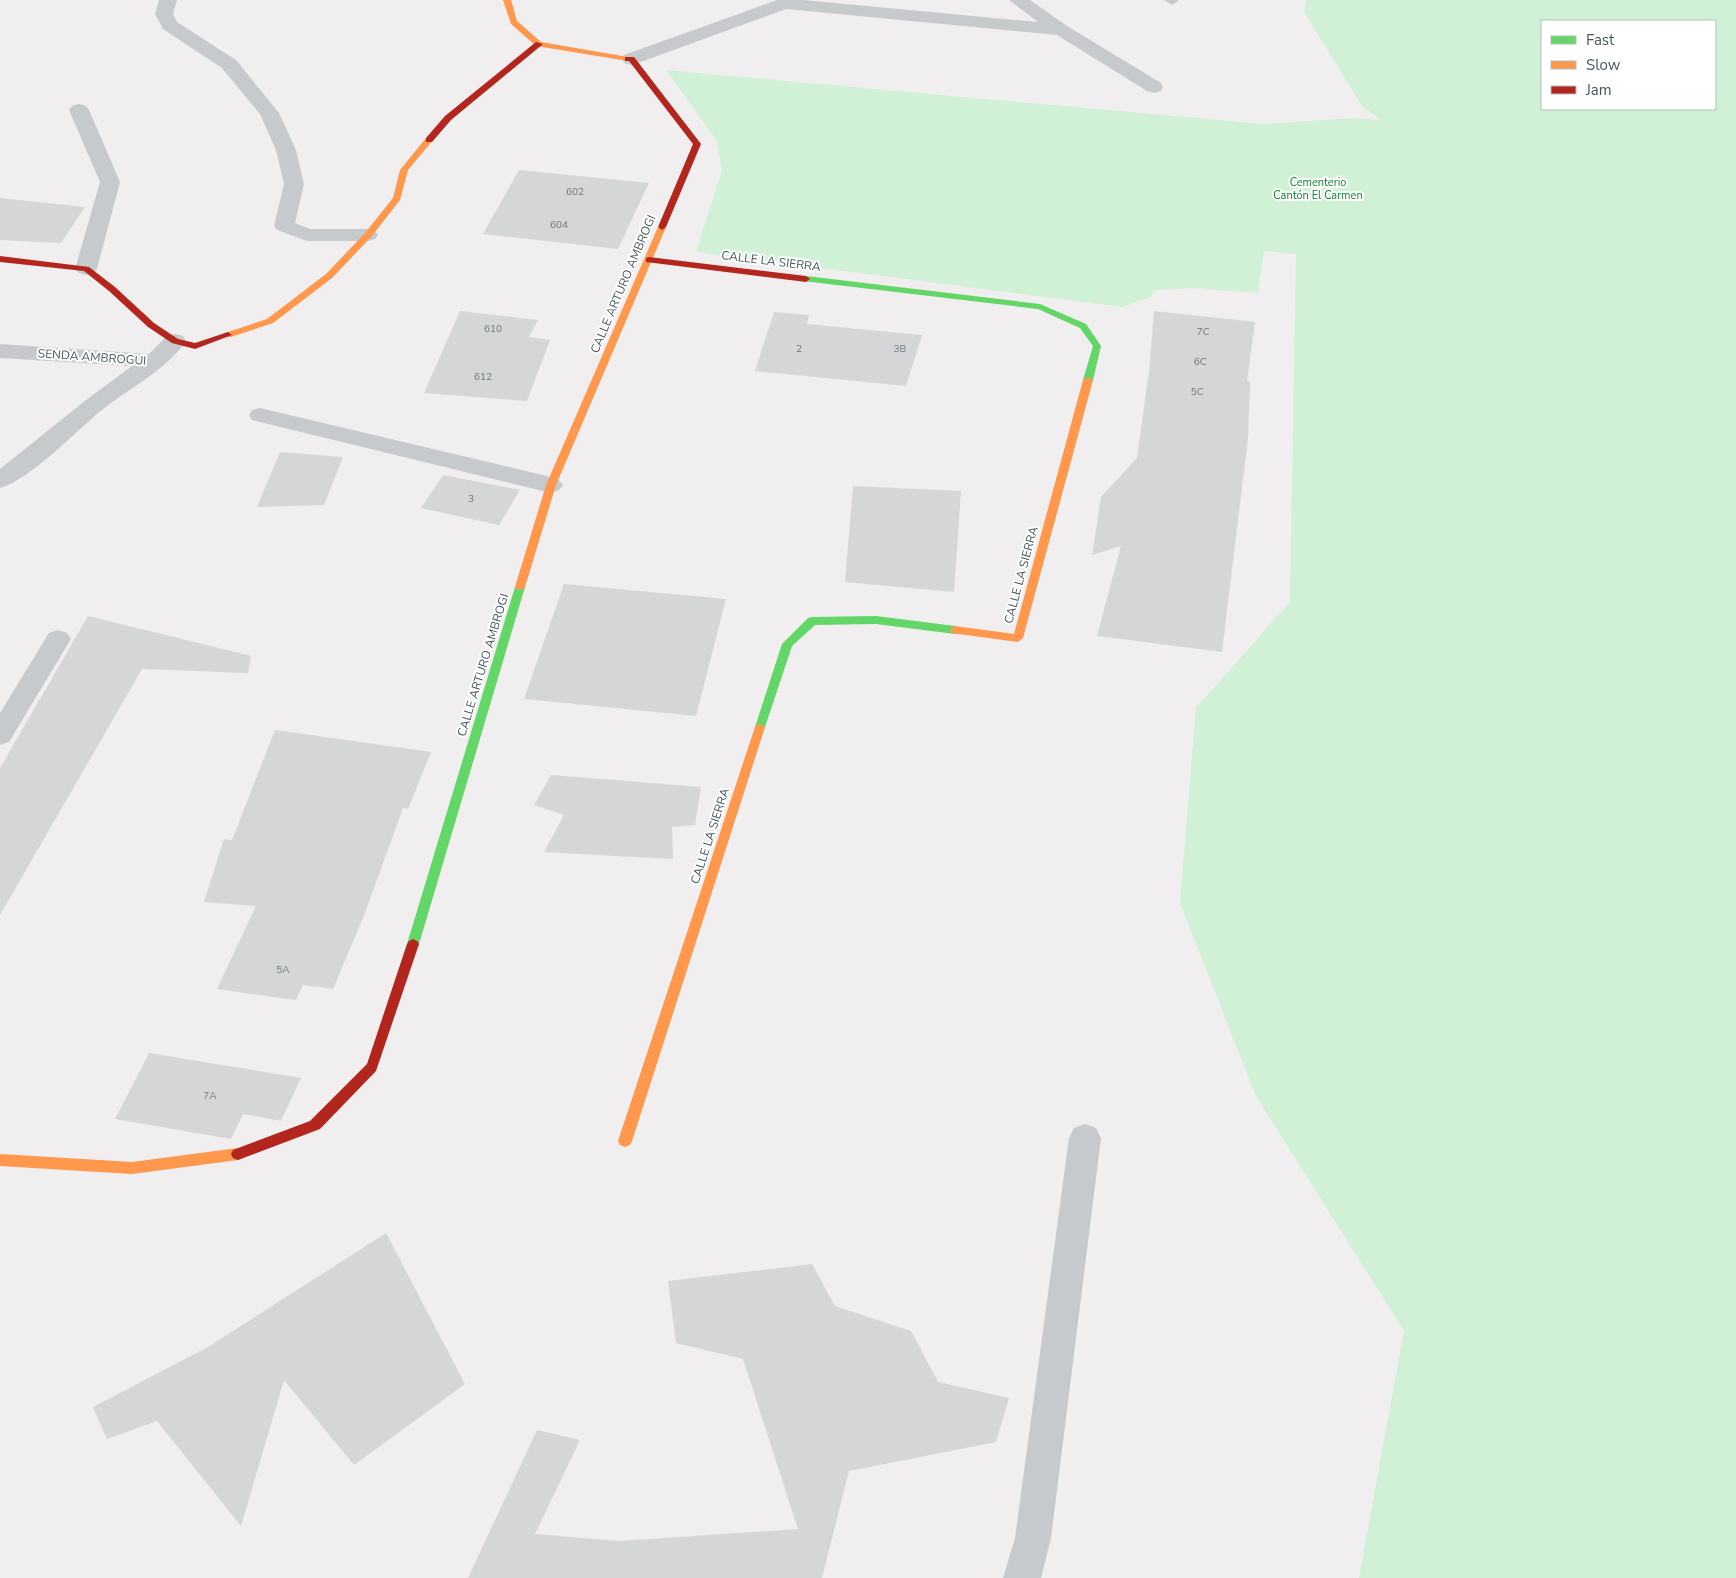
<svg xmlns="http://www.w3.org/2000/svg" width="1736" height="1578" viewBox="0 0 1736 1578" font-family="'Nunito Sans',sans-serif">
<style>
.green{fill:#d0f1d5;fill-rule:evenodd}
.building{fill:#d5d6d8}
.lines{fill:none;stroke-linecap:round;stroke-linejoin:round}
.lane{fill:#c6cacc;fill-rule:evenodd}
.street{fill:#c6cacc;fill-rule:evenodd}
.fast{fill:#63d668;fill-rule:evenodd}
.slow{fill:#ff974d;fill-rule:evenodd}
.jam{fill:#b3261e;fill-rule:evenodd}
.labels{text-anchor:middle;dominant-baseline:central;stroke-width:4;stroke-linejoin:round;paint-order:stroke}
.number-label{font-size:10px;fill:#6a787d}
.far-park-label{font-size:11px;fill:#0c872d;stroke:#fff}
.street-label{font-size:12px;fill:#44575d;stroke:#fff}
</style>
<rect width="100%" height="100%" fill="#f0eeef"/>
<path class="green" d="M1307,0H1736V1578H1359L1404,1331L1256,1096L1180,903L1196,708L1290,602L1296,254L1264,251L1258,293L1192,288L1156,290L1150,297L1123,307L696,252L722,171L717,141L666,70L1262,124L1355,118L1381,120L1362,106L1304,12ZM1542,21H1715V109H1542Z"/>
<path class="building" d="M519,170L649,183L618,249L483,234Z
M0,198L85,207L61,243L0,240Z
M460,311L538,320L529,337L550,340L527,401L424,393Z
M1154,311L1255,322L1247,381L1250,382L1248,438L1222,652L1097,636L1121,546L1092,555L1101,497L1137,458L1149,372Z
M774,312L809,315L807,324L922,335L906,386L755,371Z
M280,452L343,457L324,505L257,507Z
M443,475L520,490L499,525L421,508Z
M853,486L961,491L954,592L845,582Z
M564,584L726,599L696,716L524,699Z
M88,616L251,656L248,673L142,669L0,915V768Z
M275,730L431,752L408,809L403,808L365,913L333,989L303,985L296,1000L217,989L256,906L204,902L224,839L232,840Z
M551,775L701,787L695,825L672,827L673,859L544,852L564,815L534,805Z
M149,1053L301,1078L281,1121L243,1114L231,1139L115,1119Z
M386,1233L465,1384L354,1465L284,1380L241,1526L157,1421L107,1439L93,1407L208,1347Z
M812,1264L835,1306L911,1331L938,1382L1009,1398L996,1442L849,1471L822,1578H468L537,1430L580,1440L535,1534L619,1541L798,1529L743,1359L676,1343L668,1281Z"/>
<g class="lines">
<path class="lane" d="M1164,0H1178V1L1172,5Z"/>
<path class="street" d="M159,0H177L173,14L177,22L236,60L279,113L296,150L304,184L295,223L310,229H368L375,231L378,235L375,239L368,241H307L277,230L274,226L284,184L276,150L260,114L222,68L163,29L155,14Z
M777,0H803L1038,22L1009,0H1030L1067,26L1161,83L1163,87L1161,91L1154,93L1147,91L1057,35L786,9L638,63L631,65L624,63L622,59L624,55Z
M79,104L86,106L89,110L120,182L97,269L93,273L86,275L79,273L75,269L100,182L69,110L72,106Z
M175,334L183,336L186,341C166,370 130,388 103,409C77,430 30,480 0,488V469L86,400L132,366L0,358V344L149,354L167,336Z
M260,408L551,477L559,480L563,485L559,490L551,493L252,420L249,415L252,410Z
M58,630L67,633L71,639L9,742L0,745V713L49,633Z
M1085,1124L1096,1128L1101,1138L1051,1538L1041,1578H1003L1015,1538L1069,1138L1074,1128Z"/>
<path class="fast" d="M806,276L1040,304L1086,324L1101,346L1093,380L1088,383L1083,380L1093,346L1080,328L1038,309L803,281V277Z
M520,584L525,587L419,944L417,947H409L407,944L515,587Z
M876,616L955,626L960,630L955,634L876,624L815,625L792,646L765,727L760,731L756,730L755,727L782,644L808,618L812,617Z"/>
<path class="slow" d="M503,0H511L517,21L541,42L628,57L632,59L628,61L536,46L511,24Z
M426,138L433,140L408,170L400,200L371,237L332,278L273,323L231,337H225V333L267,319L326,274L365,233L393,198L400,170Z
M662,224L666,227L556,485L525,587L520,590L516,589L515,587L546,485L658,227Z
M1088,377L1093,380L1023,638L1018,642L951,633L950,630L955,626L1014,634L1083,380Z
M760,723L765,727L632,1141L630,1145L625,1147L620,1145L618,1141L755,727Z
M238,1148L243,1150L245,1154L243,1158L238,1160L132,1174L0,1166V1154L132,1162Z"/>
<path class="jam" d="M536,42L543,44L451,120L432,142H426V138L445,116Z
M625,57H634L701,144L666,227L662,230L658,227L693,144L629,61H625Z
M0,256L89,267L115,287L154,323L178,339L195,343L228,332L232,335L195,349L172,343L148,327L109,291L84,271L0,262Z
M649,257L806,276L810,279L806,282L646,262V258Z
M413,939L417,941L419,944L376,1071L320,1129L238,1160L233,1158L231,1154L233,1150L310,1121L367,1064L407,944L409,941Z"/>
</g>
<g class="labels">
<g class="number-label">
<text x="575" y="192">602</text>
<text x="559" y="225">604</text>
<text x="493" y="329">610</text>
<text x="1203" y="332">7C</text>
<text x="799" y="349">2</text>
<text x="900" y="349">3B</text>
<text x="1200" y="362">6C</text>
<text x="483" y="377">612</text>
<text x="1197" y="392">5C</text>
<text x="471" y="499">3</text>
<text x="283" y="970">5A</text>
<text x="210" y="1096">7A</text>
</g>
<g class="far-park-label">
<text x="1318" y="182">Cementerio<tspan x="1318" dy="13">Cantón El Carmen</tspan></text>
</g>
<g class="street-label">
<text transform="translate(771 261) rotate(7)">CALLE LA SIERRA</text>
<text transform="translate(623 284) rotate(-67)">CALLE ARTURO AMBROGI</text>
<text transform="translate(92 357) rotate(4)">SENDA AMBROGUI</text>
<text transform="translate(1021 575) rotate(-75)">CALLE LA SIERRA</text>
<text transform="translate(483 665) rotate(-73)">CALLE ARTURO AMBROGI</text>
<text transform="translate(710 836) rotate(-72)">CALLE LA SIERRA</text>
</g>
</g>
<rect x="1541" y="20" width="175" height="90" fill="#ffffff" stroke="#b4bcbe"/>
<rect x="1551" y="36" width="25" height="8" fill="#63d668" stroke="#b4bcbe"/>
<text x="1586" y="45" font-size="15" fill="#44575d">Fast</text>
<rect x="1551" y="61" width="25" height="8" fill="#ff974d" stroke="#b4bcbe"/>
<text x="1586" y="70" font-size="15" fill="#44575d">Slow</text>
<rect x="1551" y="86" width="25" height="8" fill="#b3261e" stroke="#b4bcbe"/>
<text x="1586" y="95" font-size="15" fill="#44575d">Jam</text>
</svg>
